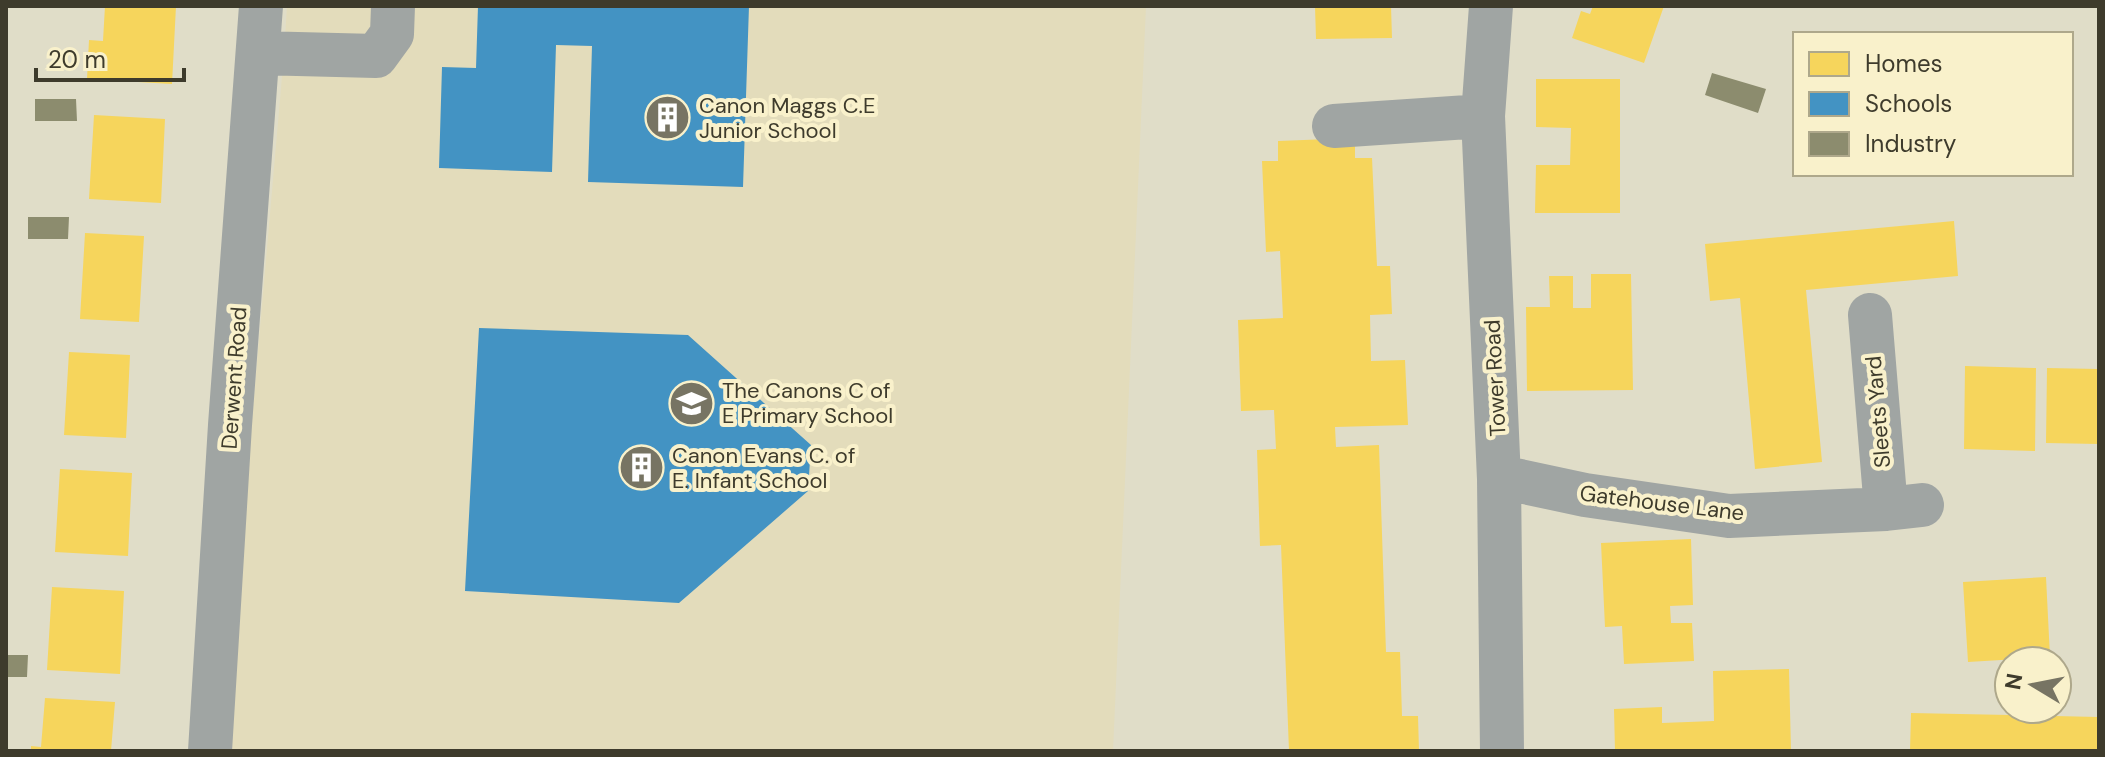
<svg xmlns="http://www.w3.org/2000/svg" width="2105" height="757" viewBox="0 0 2105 757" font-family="'DM Sans',sans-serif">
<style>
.built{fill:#e3dcbb}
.homes{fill:#f6d55c}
.schools{fill:#4393c3}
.industry{fill:#8c8c6e}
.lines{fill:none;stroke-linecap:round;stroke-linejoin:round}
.minor{stroke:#a0a5a3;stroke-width:44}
.labels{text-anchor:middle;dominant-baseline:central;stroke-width:8;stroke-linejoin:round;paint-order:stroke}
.poi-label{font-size:22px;fill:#3e3b2c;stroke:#f9f1cb;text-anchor:start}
.street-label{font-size:22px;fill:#3e3b2c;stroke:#f9f1cb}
</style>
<rect width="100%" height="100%" fill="#e0ddc8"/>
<path class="built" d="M287,6H1146L1113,751H223L284,54Z"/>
<path class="homes" d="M105,6H176L172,84L87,79L89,40L103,41Z
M1315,6H1391L1392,38L1316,39Z
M1593,6H1664L1644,63L1572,38L1581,11L1590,14Z
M1536,79H1620V213H1535L1536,165H1570L1571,128L1536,127Z
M94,115L165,119L161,203L89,199Z
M1355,138V158H1372L1377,266H1390L1392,314L1370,315L1371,361L1405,360L1408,425L1335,427L1336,447L1379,445L1386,652H1400L1402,716H1418L1419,751H1289L1281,545L1260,546L1257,450L1276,449L1274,410L1241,411L1238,320L1283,318L1280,251L1266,252L1262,161H1278V141Z
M1954,221L1958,276L1806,290L1822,462L1755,469L1740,298L1710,301L1705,244Z
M85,233L144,236L139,322L80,319Z
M1591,274H1631L1633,390L1527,391L1526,307H1550L1549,276H1573V308H1591Z
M69,352L130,355L126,438L64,435Z
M1965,366L2036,368L2035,451L1964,449Z
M2047,368L2099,369V444L2046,443Z
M60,469L132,473L128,556L55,552Z
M1691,539L1693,605L1670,606L1671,623H1692L1694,661L1624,664L1622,626L1605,627L1601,543Z
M2046,577L2050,657L1968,662L1963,582Z
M52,587L124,591L120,674L47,670Z
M1789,669L1791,751H1615L1614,709L1662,707V723L1714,721L1713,671Z
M45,698L115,702L111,751H31V746L41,747Z
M1911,713L2099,717V751H1910Z"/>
<path class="schools" d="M478,6H749L743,187L588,182L592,46L556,45L552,172L439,168L442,67L476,68Z
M479,328L688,335L811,445L808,491L679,603L465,591Z"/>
<path class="industry" d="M1712,73L1766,89L1758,113L1705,95Z
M35,99H76L77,121H35Z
M28,217H69L68,239H28Z
M6,655H28L27,677H6Z"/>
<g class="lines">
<path class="minor" d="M1491,6L1483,116L1499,479L1502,751
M258,53L376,56L392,34L393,6
M1334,126L1483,116
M1870,315L1886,509
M1499,479L1515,480L1585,495L1729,516L1886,509L1922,505
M210,751L230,425L261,6"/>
</g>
<defs>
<symbol id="building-disc" viewBox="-11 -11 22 22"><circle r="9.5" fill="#777463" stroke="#f9f1cb"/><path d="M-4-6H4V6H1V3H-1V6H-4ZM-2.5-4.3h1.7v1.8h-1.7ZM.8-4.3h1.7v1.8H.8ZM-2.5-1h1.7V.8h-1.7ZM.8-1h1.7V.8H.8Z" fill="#fff"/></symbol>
<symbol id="school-disc" viewBox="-11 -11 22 22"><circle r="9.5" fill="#777463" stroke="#f9f1cb"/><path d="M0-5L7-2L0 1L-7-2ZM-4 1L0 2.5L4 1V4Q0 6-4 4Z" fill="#fff"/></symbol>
</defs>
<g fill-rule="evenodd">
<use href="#building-disc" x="642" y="92" width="51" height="51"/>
<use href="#school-disc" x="666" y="378" width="51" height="51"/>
<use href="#building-disc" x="616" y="442" width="51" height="51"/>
</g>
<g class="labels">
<g class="poi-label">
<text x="699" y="105">Canon Maggs C.E<tspan x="699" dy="25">Junior School</tspan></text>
<text x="722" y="390">The Canons C of<tspan x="722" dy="25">E Primary School</tspan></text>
<text x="672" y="455">Canon Evans C. of<tspan x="672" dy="25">E. Infant School</tspan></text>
</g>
<g class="street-label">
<text transform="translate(234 378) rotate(-86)">Derwent Road</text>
<text transform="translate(1495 378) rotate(-93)">Tower Road</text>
<text transform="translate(1878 412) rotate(-95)">Sleets Yard</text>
<text transform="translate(1662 503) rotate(7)">Gatehouse Lane</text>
</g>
</g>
<rect width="2105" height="757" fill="none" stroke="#3e3b2c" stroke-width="16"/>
<rect x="1793" y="32" width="280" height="144" fill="#f9f1cb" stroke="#aea88b" stroke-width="2"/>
<rect x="1809" y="52" width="40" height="24" fill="#f6d55c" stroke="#aea88b" stroke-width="2"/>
<text x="1865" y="72" font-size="24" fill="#3e3b2c">Homes</text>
<rect x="1809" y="92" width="40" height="24" fill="#4393c3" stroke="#aea88b" stroke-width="2"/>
<text x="1865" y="112" font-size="24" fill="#3e3b2c">Schools</text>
<rect x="1809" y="132" width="40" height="24" fill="#8c8c6e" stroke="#aea88b" stroke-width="2"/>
<text x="1865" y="152" font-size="24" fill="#3e3b2c">Industry</text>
<g transform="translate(2033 685) rotate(280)"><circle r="38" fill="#f9f1cb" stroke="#aea88b" stroke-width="2"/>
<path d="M0-6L14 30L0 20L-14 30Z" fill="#777463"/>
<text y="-12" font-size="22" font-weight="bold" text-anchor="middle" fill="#3e3b2c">N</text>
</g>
<path d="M36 68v12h148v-12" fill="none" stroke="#3e3b2c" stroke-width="4"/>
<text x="48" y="68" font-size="24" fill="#3e3b2c" stroke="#f9f1cb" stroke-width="6" paint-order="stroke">20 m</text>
</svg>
